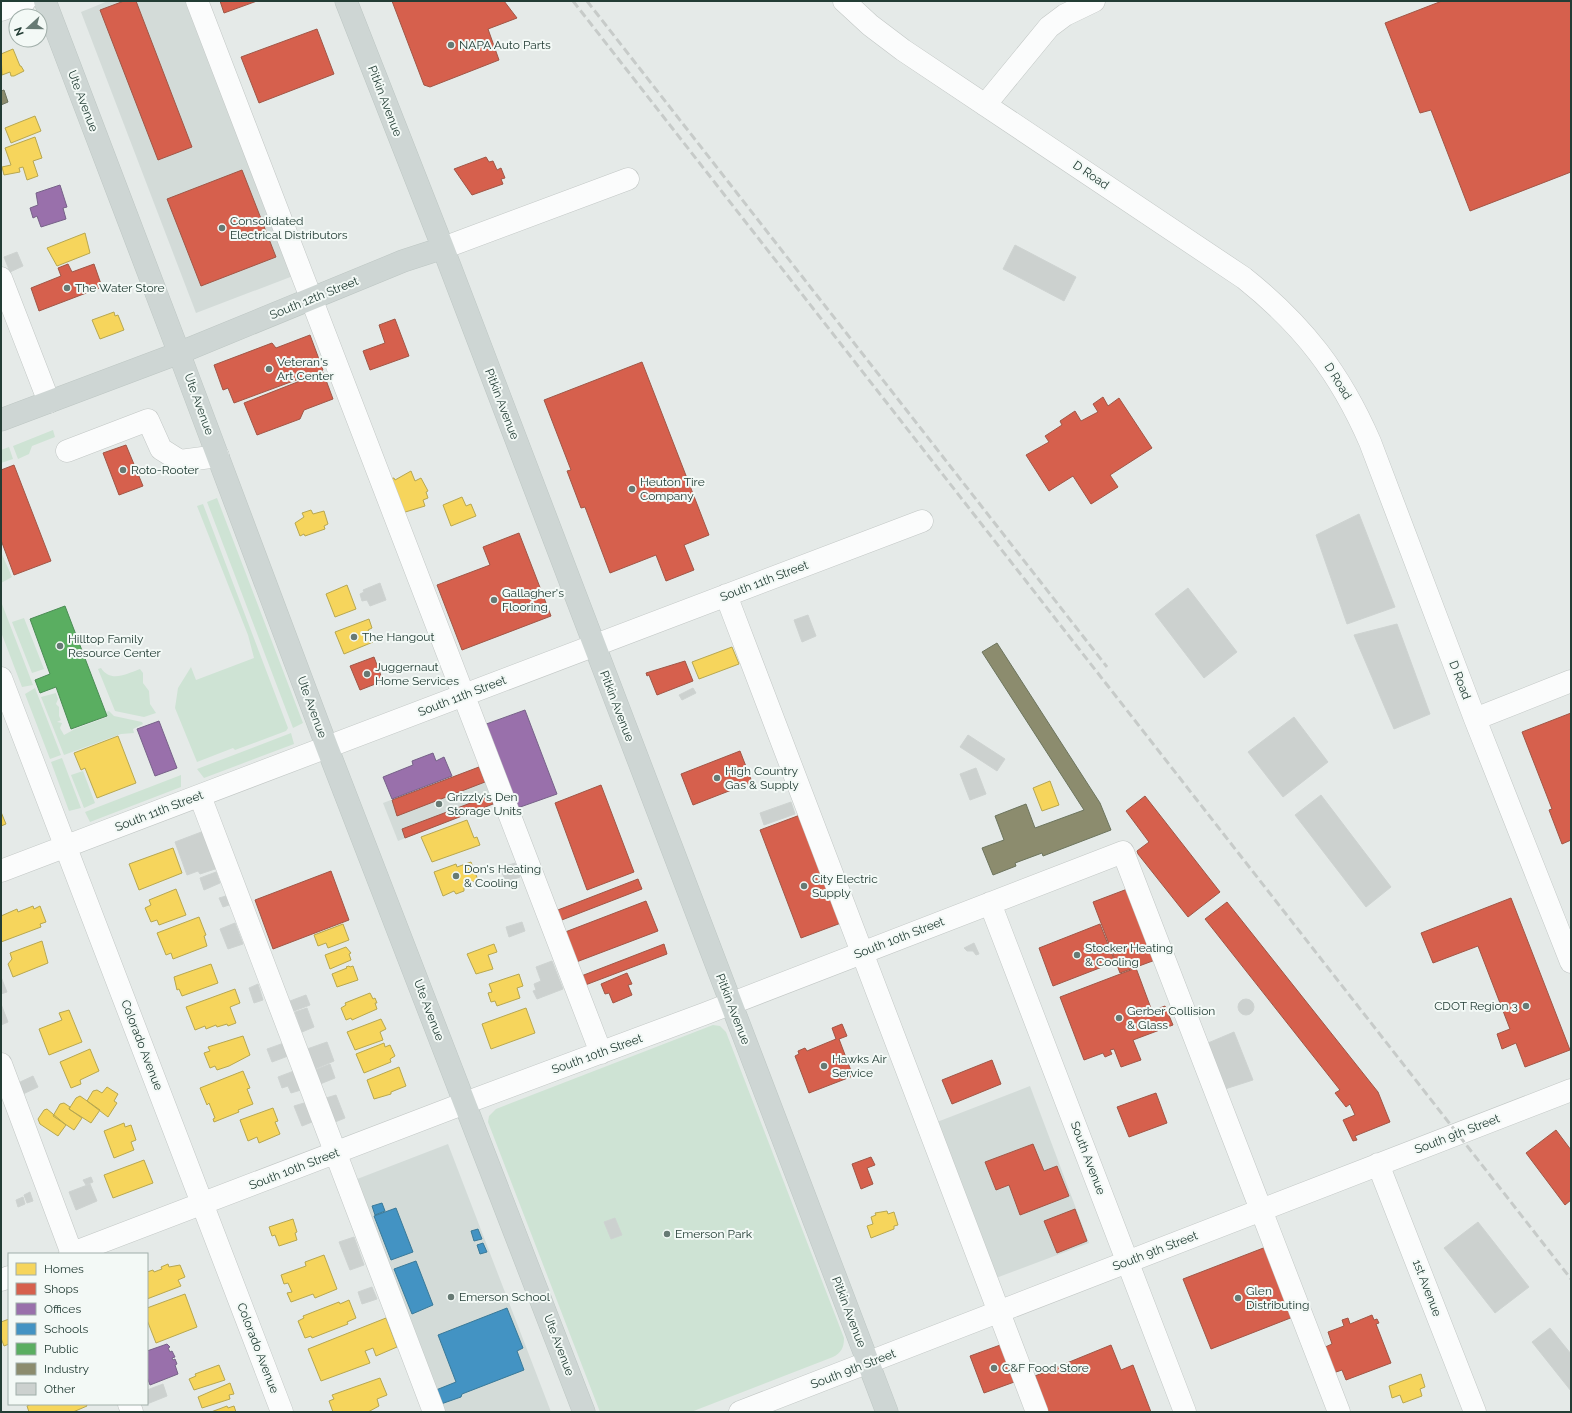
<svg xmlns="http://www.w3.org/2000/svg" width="1572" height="1413" viewBox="0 0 1572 1413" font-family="Raleway,sans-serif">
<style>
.built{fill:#d3dbd8}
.green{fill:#cee3d4}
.homes{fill:#f6d55c;stroke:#b7a750}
.shops{fill:#d6604d;stroke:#a05646}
.offices{fill:#9970ab;stroke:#766188}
.schools{fill:#4393c3;stroke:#397998}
.public{fill:#5aae61;stroke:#4a8c54}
.industry{fill:#8c8c6e;stroke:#6c745d}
.building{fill:#ccd1cf;stroke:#ced3d1}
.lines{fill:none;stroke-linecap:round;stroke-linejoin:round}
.minor-casing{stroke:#c2c7c5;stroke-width:23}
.major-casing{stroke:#bdc6c3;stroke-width:23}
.minor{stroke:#fbfcfc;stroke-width:22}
.major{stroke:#ced6d4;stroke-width:22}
.rail{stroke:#c7cbc9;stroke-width:3;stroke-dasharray:8 4;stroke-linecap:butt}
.poi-dot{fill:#677a74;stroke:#f3f9f6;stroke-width:1.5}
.labels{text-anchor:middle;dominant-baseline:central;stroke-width:4;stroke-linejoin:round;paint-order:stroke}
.poi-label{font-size:12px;fill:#233d35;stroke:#f3f9f6;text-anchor:start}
.street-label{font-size:12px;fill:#233d35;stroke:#f3f9f6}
</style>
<rect width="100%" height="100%" fill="#e5eae8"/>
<path class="built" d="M108,1H188L293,276L196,313L81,12Z
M481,766L495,804L398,841L383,803Z
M1030,1086L1089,1243L996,1278L937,1122Z
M448,1144L551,1412H440L352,1181Z"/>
<path class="green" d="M53,430L55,437L32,446L29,454L18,459L13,446Z
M9,447L13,459L1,463V450Z
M217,498L303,723L293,728L207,502Z
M203,504L288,728L286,731L235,750L233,748L197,762L175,708L178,688L191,667L196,680L254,658L248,635L197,506Z
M1,552L12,577L1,583Z
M2,604L33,685L22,687L1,632Z
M24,618L44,669L32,673L12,622Z
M101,668C111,683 126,674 140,669L143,673V683L149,691L150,704L156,713L144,717L115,711L98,669Z
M35,688L61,755L50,759L25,694Z
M56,693L58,699L56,704L59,707V716L61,720L57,722L62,723L60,728L64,735L75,729L107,717L106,712L109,711L114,716L142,722L143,724L133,729L134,733L121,734L64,755L41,697Z
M291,733L294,744L204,778L197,769Z
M62,758L81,808L69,811L51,762Z
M83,771L95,803L84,808L71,775Z
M181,775V787L90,822L85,812Z
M713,1025L720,1026L726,1032L844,1338C844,1348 841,1353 833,1357L691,1412H600L488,1122L489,1116L496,1109Z"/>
<path class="homes" d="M13,49L20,66H21L24,71L14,76H11L10,72L2,75L1,54Z
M35,116L41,131L11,143L5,128Z
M35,137L42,158L33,161L38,176L27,180L23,167L19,168L20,172L4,175L2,167L11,165L5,148Z
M85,233L90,253L57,266L47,248Z
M114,312L115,316L118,315L124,330L100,339L92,320Z
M411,471L415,481L421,478L428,491L426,492L428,498L423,500L425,506L402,513L389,479L394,478L395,480Z
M462,497L466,506L471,504L476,516L451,526L443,505Z
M311,510L313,514L324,511L328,524L324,526L325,529L305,536L304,534L300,536L295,523L304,517L302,513Z
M347,585L356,609L335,617L326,594Z
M369,619L372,628L368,630L373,642L344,654L335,632Z
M732,647L739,664L699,679L692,662Z
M118,736L136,783L97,798L85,768L81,770L74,753Z
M1050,781L1059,805L1042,811L1033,788Z
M1,812L6,824L1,826Z
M467,820L474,838L477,837L480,845L432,862L421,837Z
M173,848L182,873L139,890L129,864Z
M471,862L478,880L464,885V891L456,894L454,891L443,896L434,872L456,864L457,867Z
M176,889L186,915L159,925L157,920L151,922L145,908L151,905L149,900Z
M33,906L34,909L40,906L46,922L40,924L41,927L1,942V916L17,909L18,912Z
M199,917L206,935L204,936L207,946L173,959L171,953L166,955L157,933Z
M343,924L349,940L328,948L326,943L318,946L314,935Z
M42,941L48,963L13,977L8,964L12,959L10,953Z
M494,944L497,952L488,955L493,969L476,974L467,954Z
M346,947L351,953L349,954L351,960L330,969L325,955Z
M211,964L218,983L182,996L179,989L177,990L174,977Z
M349,966L350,967L353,966L358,980L337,987L332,974L347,968L346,967Z
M519,974L523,986L517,988L520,998L497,1006L495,1001L491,1002L488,993L492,992L489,984Z
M235,989L240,1003L230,1007L236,1023L228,1026L227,1024L217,1027L216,1025L206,1029L205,1026L195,1030L186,1007Z
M370,993L373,999L375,998L377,1003H375L377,1009L352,1020L351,1018L346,1020L341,1008L346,1005L345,1003Z
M526,1008L535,1033L491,1049L482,1024Z
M69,1010L82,1042L49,1055L39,1029L62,1020L59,1013Z
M381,1019L386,1029L380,1032L383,1040L355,1050L347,1032Z
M243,1036L250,1055L229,1066L217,1070L215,1066L210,1068L204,1053L210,1051L208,1047Z
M384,1043L385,1047L390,1045L395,1056L390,1059L391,1062L364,1073L356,1054Z
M90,1049L99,1071L80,1080L81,1084L71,1088L60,1062Z
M399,1067L406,1086L391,1092V1094L374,1099L367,1080Z
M243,1071L250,1088L247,1089L253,1104L238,1110L239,1112L214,1122L213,1119L215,1118L209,1103L207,1105L200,1088Z
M107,1087L118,1094L114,1101L117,1103L108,1117L87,1101L93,1091L97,1090L102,1093Z
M80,1096L100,1110L91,1123L69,1109L76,1098Z
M64,1103L70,1107L69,1109L82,1118L74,1130L53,1116L60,1104Z
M273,1108L278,1121L275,1122L280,1134L259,1143L257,1137L248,1141L240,1120Z
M47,1109L66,1125L58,1136L40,1124L38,1119L44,1110Z
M124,1123L125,1127L131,1125L136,1140L131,1142L134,1150L114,1158L104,1131Z
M144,1160L153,1183L113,1198L104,1175Z
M887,1211L888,1214L894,1212L898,1225L894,1226V1229L871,1238L867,1226L873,1224L871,1217L876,1215L875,1213Z
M293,1219L297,1232L295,1233L297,1240L279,1246L275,1235L272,1236L269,1227Z
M324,1255L337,1289L315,1298L313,1294L291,1302L287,1293L292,1292L288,1283L284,1284L281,1275L306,1266L305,1262Z
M168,1264L169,1267L180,1265L185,1277L178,1280L181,1286L147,1299V1272L153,1270L154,1272L162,1269L161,1267Z
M185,1294L197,1327L156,1343L147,1320V1308Z
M349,1300L356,1318L347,1322L348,1324L312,1338L311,1336L305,1338L298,1321L304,1318L303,1316L339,1302L340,1304Z
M386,1318L397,1347L376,1356L373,1348L365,1351L370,1363L321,1381L308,1349Z
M9,1319V1344L4,1346L1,1338V1322Z
M219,1365L225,1380L194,1390L189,1379L196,1376L195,1374Z
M1421,1374L1425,1387L1420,1389L1422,1396L1403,1403L1400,1395L1392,1398L1389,1386Z
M380,1378L387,1395L377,1399L379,1406L368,1412H333L329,1401L334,1399L332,1395Z
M230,1383L234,1394L229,1395L230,1399L202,1408L198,1397Z
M31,1404H86L87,1406L73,1412H29L27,1406Z
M227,1406L228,1408L234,1406L236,1412H211Z"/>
<path class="shops" d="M124,1H136L192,147L158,160L100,10Z
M220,1H257L224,13Z
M392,1H504L517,18L488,29L499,60L430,87L424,85Z
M1442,1H1571V172L1470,211L1431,110L1420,113L1385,23Z
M317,29L334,74L259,103L241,57Z
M486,157L489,162L493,161L497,170L501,168L505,178L501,179L503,184L472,195L454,169Z
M242,170L276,257L201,286L167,199Z
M68,264L72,272L94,264L102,287L39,311L31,288L61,276L58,268Z
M395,319L409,356L370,370L363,351L385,343L379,325Z
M310,335L323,370L234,403L228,388L223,390L214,365L272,343L276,348Z
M642,362L709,535L684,545L694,570L666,581L656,555L610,573L585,507L581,508L567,471L571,470L544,400Z
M323,372L333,399L304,410L300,419L257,435L244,403Z
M1103,397L1108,406L1119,398L1152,448L1110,475L1118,487L1091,504L1073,476L1049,491L1026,455L1049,442L1045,436L1062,425L1060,421L1075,411L1081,421L1098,412L1093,404Z
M126,445L143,486L119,495L103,453Z
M14,465L51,561L14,575L1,540V470Z
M519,533L551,616L462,650L437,585L490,565L483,547Z
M374,657L383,681L360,690L350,666Z
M685,661L693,681L657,695L649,675L647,676L646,673Z
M1571,713V840L1562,844L1549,810L1552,809L1522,732Z
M740,751L752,782L693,805L681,774Z
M479,767L485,782L397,816L392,800Z
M601,785L634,872L587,890L555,803Z
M489,796L493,804L405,838L402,829Z
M1145,796L1220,892L1188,917L1138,854L1137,851L1149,842L1126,811Z
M800,815L841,923L801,938L760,830Z
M331,871L349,920L273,949L255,900Z
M638,879L642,889L554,923L550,913Z
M1130,888L1158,959L1120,973L1093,902Z
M1511,898L1570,1050L1525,1067L1516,1043L1502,1049L1497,1034L1510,1029L1478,946L1433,963L1421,933Z
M646,901L658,931L571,964L560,934Z
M1227,902L1378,1092L1390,1122L1355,1136L1357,1140L1353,1141L1343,1120L1355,1115L1350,1104L1346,1107L1335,1093L1340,1090L1205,919Z
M1100,924L1115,962L1053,986L1039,948Z
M664,944L667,954L580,987L576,978Z
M1136,968L1152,1011L1165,1006L1173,1025L1133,1040L1141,1060L1121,1067L1114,1049L1110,1050L1112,1054L1105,1057L1103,1053L1084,1060L1060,997Z
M627,973L632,984L628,985L632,995L613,1003L609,993L605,994L601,984Z
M842,1024L847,1036L839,1039L853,1076L809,1093L795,1056L799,1054L798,1051L805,1048L807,1051L836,1039L832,1028Z
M992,1060L1001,1084L952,1104L942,1080Z
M1156,1093L1167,1123L1129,1137L1117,1107Z
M1556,1130L1571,1150V1200L1565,1205L1526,1153Z
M1033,1144L1044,1171L1057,1166L1069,1196L1020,1215L1009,1185L996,1190L985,1162Z
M871,1157L875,1165L867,1168L873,1184L861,1189L852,1164Z
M1075,1209L1087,1241L1057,1253L1044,1221Z
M1266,1247L1293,1317L1211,1349L1183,1279Z
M1372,1315L1374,1320L1377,1319L1379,1323L1376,1324L1391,1363L1346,1380L1342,1370L1333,1373L1323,1348L1332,1344L1328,1332L1344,1326L1342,1320L1348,1318L1350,1324Z
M1003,1344L1017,1381L984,1393L970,1356Z
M1111,1345L1121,1370L1133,1365L1151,1412H1048L1035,1376Z"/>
<path class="offices" d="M60,185L67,207L63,208L66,219L41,227L37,216L33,218L30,208L38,205L36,193Z
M525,710L557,794L509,811L478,727Z
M159,721L177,768L155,776L137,729Z
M433,753L436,761L444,757L452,776L392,799L383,777L413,765L412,761Z
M167,1344L170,1347L168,1348L170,1352L172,1351L175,1357L172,1358L173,1360L175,1359L177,1364L175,1365L178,1374L150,1385L147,1377V1351Z"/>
<path class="schools" d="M382,1203L385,1211L375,1215L372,1206Z
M396,1208L413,1252L391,1260L374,1216Z
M478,1229L482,1239L474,1241L471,1231Z
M483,1243L487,1252L480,1254L477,1245Z
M416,1261L433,1305L412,1314L394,1269Z
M507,1308L523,1348L517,1351L524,1370L462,1394L461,1397L441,1404L436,1390L456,1382L438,1335Z"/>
<path class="public" d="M65,606L107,716L71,729L56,687L40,693L35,680L50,674L30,619Z"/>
<path class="industry" d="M4,90L8,102L1,105V91Z
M997,643L1100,803L1111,830L1043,856L1042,853L1015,863L1016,866L993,875L982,848L1004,840L995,816L1026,804L1035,828L1084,810L982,652Z"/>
<path class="building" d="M1015,245L1076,277L1064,301L1003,269Z
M17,252L23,266L10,272L4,257Z
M1359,514L1395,607L1347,624L1316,535Z
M380,583L386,600L370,606L367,600L362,601L360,594L364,592L363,590Z
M1188,588L1237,652L1204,678L1155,614Z
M808,615L816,636L802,642L794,620Z
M1397,624L1430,714L1394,729L1354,635Z
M693,688L696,693L682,700L679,695Z
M1294,717L1328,762L1283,797L1248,752Z
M968,735L1005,759L997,771L960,747Z
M976,768L986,794L970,800L960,774Z
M1321,795L1391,887L1366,907L1295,815Z
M791,802L795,814L764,825L760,813Z
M204,831L218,868L200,874L198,871L187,875L175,842Z
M515,863L520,877L506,882L500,868Z
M216,872L220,883L204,890L200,878Z
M226,896L229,905L223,907L219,898Z
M522,922L525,931L509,937L506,927Z
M235,923L243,944L228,949L220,929Z
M974,943L979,954L976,955L973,951H967L964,948Z
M552,961L563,989L537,999L533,991L536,990L534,984L541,981L536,967Z
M1,977L7,992L1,994Z
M258,984L263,1000L254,1003L249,988Z
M306,995L310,1005L294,1011L290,1001Z
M1238 1007a8 8 0 1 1 16 0a8 8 0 1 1-16 0Z
M1,1004L8,1022L1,1025Z
M307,1008L314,1027L302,1032L295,1012Z
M1234,1032L1253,1080L1225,1089L1208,1043Z
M327,1042L334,1061L315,1069L307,1049Z
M284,1043L288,1056L272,1062L267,1049Z
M330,1064L335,1078L320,1084L315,1070Z
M294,1071L301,1090L291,1093L288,1086L282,1088L278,1077Z
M33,1076L38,1087L23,1094L18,1083Z
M336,1095L345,1118L335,1122L326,1098Z
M304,1103L312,1122L302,1126L294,1106Z
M91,1177L93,1182L86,1185L83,1180Z
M90,1184L97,1201L76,1210L69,1192Z
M30,1192L33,1201L27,1203L24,1195Z
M23,1197L25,1204L18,1207L16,1200Z
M615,1218L622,1235L611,1239L604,1222Z
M1478,1222L1529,1287L1495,1313L1444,1248Z
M354,1237L364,1265L350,1270L339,1242Z
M372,1287L377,1299L362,1304L358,1292Z
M1550,1328L1571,1354V1391L1532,1342Z
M163,1384L167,1396L147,1404V1390Z"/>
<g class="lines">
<defs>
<path id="minor" d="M197,1L601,1053
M844,1L870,25L903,50L1244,278C1303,325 1340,373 1370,442L1475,719L1571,962
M1,10L25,1
M985,105L1049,27L1065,15L1094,1
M443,248L628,179
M1,278L49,402
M67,451L148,420L161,449L180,461L218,456
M726,595L1037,1412
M1,678L282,1412
M1475,719L1571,681
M200,796L434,1412
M1,871L922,521
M990,903L1185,1412
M1,1064L72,1254
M1378,1164L1475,1412
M70,1254L465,1103L704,1014L1123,852L1339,1412
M1,1280L9,1277
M129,1404L132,1412
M740,1412L1571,1090"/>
<path id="major" d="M45,1L179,353L327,747L584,1412
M346,1L443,248L887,1412
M1,420L179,353L403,261L443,248"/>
</defs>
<use href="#minor" class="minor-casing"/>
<use href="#major" class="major-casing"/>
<use href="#minor" class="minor"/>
<use href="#major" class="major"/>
<path class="rail" d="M573,1L1571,1279
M587,1L1107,667"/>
</g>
<g class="poi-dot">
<circle cx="451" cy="45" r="4"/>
<circle cx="222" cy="228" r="4"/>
<circle cx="67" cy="288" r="4"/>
<circle cx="269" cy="369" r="4"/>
<circle cx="123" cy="470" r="4"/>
<circle cx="632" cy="489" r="4"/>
<circle cx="494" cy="600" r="4"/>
<circle cx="354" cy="637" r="4"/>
<circle cx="60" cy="646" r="4"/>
<circle cx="367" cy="674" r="4"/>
<circle cx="717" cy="778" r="4"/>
<circle cx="439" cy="804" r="4"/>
<circle cx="456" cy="876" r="4"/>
<circle cx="804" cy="886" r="4"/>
<circle cx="1077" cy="955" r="4"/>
<circle cx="1526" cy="1006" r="4"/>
<circle cx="1119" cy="1018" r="4"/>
<circle cx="824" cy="1066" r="4"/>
<circle cx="667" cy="1234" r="4"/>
<circle cx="451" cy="1297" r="4"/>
<circle cx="1238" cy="1298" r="4"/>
<circle cx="994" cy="1368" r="4"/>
</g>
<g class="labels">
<g class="poi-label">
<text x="459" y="45">NAPA Auto Parts</text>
<text x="230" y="221">Consolidated<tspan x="230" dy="14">Electrical Distributors</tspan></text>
<text x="75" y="288">The Water Store</text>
<text x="277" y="362">Veteran's<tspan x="277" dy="14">Art Center</tspan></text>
<text x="131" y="470">Roto-Rooter</text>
<text x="640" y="482">Heuton Tire<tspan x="640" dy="14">Company</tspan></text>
<text x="502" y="593">Gallagher's<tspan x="502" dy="14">Flooring</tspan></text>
<text x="362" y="637">The Hangout</text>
<text x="68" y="639">Hilltop Family<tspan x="68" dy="14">Resource Center</tspan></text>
<text x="375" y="667">Juggernaut<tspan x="375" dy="14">Home Services</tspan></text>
<text x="725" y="771">High Country<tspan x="725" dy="14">Gas &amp; Supply</tspan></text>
<text x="447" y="797">Grizzly's Den<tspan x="447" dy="14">Storage Units</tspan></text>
<text x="464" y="869">Don's Heating<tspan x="464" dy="14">&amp; Cooling</tspan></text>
<text x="812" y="879">City Electric<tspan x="812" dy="14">Supply</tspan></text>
<text x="1085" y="948">Stocker Heating<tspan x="1085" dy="14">&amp; Cooling</tspan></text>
<text x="1518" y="1006" text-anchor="end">CDOT Region 3</text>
<text x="1127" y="1011">Gerber Collision<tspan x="1127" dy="14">&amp; Glass</tspan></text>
<text x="832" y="1059">Hawks Air<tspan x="832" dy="14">Service</tspan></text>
<text x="675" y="1234">Emerson Park</text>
<text x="1246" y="1291">Glen<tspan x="1246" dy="14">Distributing</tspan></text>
<text x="459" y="1297">Emerson School</text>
<text x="1002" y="1368">C&amp;F Food Store</text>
</g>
<g class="street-label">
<text transform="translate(83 101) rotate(69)">Ute Avenue</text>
<text transform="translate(385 101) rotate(69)">Pitkin Avenue</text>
<text transform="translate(1091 175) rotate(34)">D Road</text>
<text transform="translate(314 298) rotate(-22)">South 12th Street</text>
<text transform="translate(1338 381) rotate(58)">D Road</text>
<text transform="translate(199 404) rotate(70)">Ute Avenue</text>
<text transform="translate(502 404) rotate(69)">Pitkin Avenue</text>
<text transform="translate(764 581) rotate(-21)">South 11th Street</text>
<text transform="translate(1460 680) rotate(69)">D Road</text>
<text transform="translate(462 696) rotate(-21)">South 11th Street</text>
<text transform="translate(617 706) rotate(69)">Pitkin Avenue</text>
<text transform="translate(312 707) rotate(70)">Ute Avenue</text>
<text transform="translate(159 811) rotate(-21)">South 11th Street</text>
<text transform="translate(899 938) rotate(-21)">South 10th Street</text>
<text transform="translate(733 1009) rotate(69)">Pitkin Avenue</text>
<text transform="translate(429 1010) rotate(69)">Ute Avenue</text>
<text transform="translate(142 1045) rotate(69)">Colorado Avenue</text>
<text transform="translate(597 1054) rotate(-20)">South 10th Street</text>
<text transform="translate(1457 1134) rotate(-21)">South 9th Street</text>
<text transform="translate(1088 1158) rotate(69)">South Avenue</text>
<text transform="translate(294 1169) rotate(-21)">South 10th Street</text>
<text transform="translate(1155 1251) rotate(-21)">South 9th Street</text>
<text transform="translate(1427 1288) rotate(69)">1st Avenue</text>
<text transform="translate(849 1312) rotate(69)">Pitkin Avenue</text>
<text transform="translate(559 1345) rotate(69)">Ute Avenue</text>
<text transform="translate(258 1348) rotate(69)">Colorado Avenue</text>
<text transform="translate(853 1369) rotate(-21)">South 9th Street</text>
</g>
</g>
<rect width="1572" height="1413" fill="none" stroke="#233d35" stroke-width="4"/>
<rect x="8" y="1253" width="140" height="152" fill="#f3f9f6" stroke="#a0aea9"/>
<rect x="16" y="1263" width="20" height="12" fill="#f6d55c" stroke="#a0aea9"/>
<text x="44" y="1273" font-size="12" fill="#233d35">Homes</text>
<rect x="16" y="1283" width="20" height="12" fill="#d6604d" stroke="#a0aea9"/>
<text x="44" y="1293" font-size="12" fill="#233d35">Shops</text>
<rect x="16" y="1303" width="20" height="12" fill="#9970ab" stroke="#a0aea9"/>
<text x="44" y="1313" font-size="12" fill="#233d35">Offices</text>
<rect x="16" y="1323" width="20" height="12" fill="#4393c3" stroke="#a0aea9"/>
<text x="44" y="1333" font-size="12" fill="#233d35">Schools</text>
<rect x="16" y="1343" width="20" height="12" fill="#5aae61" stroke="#a0aea9"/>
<text x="44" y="1353" font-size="12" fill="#233d35">Public</text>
<rect x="16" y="1363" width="20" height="12" fill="#8c8c6e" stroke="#a0aea9"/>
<text x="44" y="1373" font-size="12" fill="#233d35">Industry</text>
<rect x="16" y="1383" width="20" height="12" fill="#ccd1cf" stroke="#a0aea9"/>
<text x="44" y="1393" font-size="12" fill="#233d35">Other</text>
<g transform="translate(28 28) rotate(249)"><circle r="19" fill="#f3f9f6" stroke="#a0aea9"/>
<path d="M0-3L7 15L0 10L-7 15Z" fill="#677a74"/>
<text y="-6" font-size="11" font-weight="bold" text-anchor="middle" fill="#233d35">N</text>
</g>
</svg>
